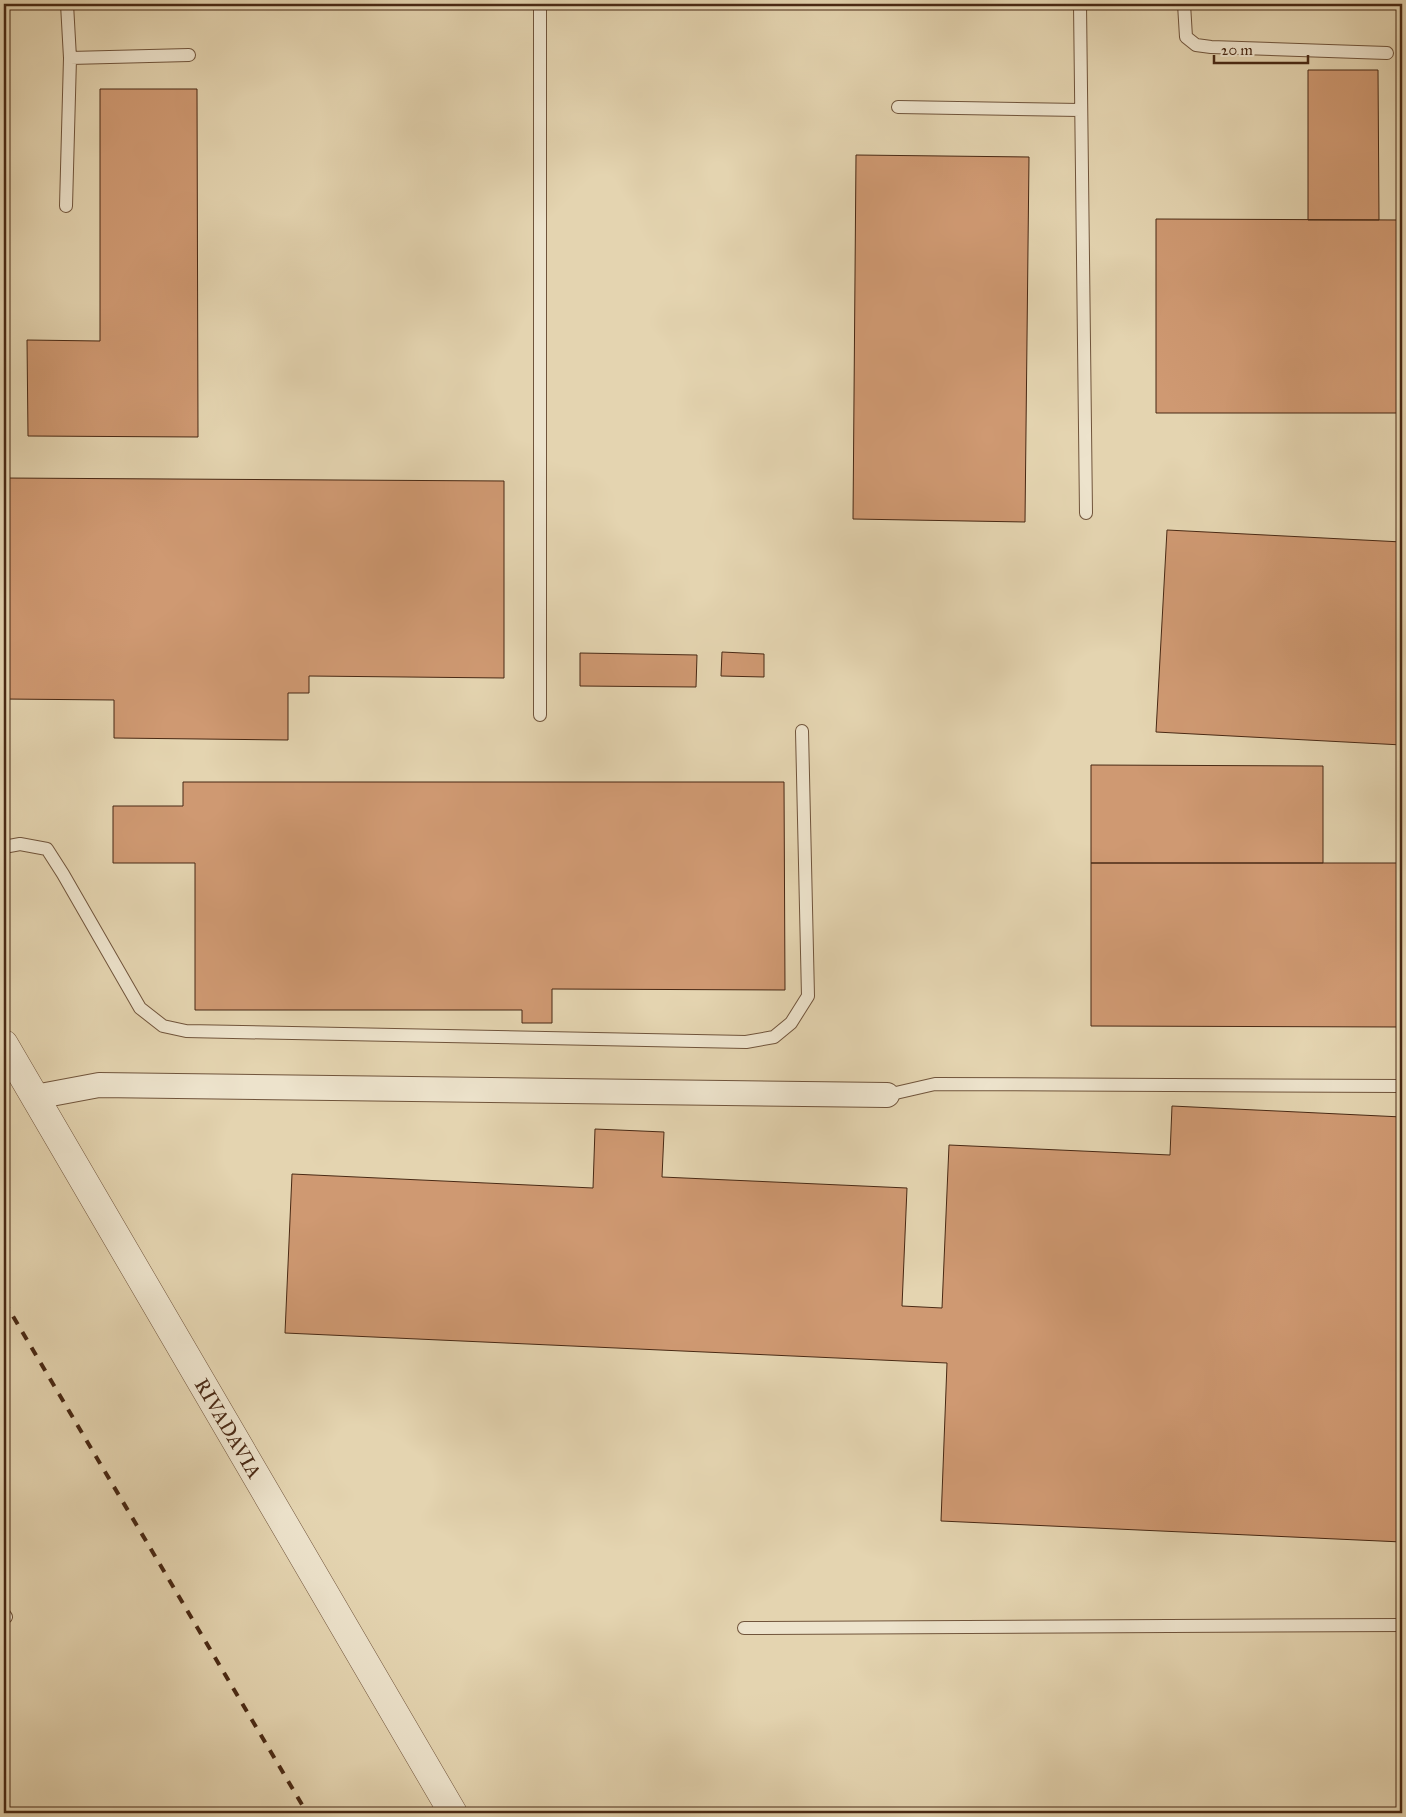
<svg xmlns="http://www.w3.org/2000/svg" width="1406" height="1817" viewBox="0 0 1406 1817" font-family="'IM FELL Great Primer',serif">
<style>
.building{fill:#cf9972;stroke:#492914}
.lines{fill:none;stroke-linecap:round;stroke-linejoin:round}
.service-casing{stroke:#70543b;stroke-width:14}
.minor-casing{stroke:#70543b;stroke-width:26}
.tertiary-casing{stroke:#70543b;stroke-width:29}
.service{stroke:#ede3cc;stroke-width:12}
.minor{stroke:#ede3cc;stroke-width:24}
.tertiary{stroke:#ede3cc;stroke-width:28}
.rail{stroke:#492914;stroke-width:4;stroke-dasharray:9 9;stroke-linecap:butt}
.labels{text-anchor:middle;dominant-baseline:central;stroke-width:4.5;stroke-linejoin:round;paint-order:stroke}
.street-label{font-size:20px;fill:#492914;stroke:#ede3cc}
</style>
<rect width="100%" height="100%" fill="#e4d4b0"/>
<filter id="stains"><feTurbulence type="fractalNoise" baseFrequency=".004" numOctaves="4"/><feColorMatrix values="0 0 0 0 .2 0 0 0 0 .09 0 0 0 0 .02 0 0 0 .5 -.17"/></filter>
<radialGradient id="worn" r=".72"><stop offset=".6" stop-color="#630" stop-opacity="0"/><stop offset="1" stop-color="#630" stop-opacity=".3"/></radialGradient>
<path class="building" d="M1308,70H1378L1379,220H1308Z
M100,89H197L198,437L28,436L27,340L100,341Z
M856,155L1029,157L1025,522L853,519Z
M1156,219L1402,220V413H1156Z
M4,478L504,481V678L309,676V693H288V740L114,738V700L4,699Z
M1167,530L1402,542V745L1156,732Z
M722,652L764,654V677L721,676Z
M580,653L697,655L696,687L580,686Z
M1091,765L1323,766V863H1091Z
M183,782H784L785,990L552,989V1023H522V1010H195V863H113V806H183Z
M1091,863H1402V1027L1091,1026Z
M1172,1106L1402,1117V1542L941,1521L947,1363L285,1333L292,1174L593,1188L595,1129L664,1132L662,1177L907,1188L902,1306L942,1308L949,1145L1170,1155Z"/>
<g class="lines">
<defs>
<path id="service" d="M540,4V715
M1080,4L1086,513
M1184,4L1186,37L1196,45L1211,47L1387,53
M70,58L189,55
M898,107L1080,110
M66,206L70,58L67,4
M4,847L20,844L47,849L63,874L140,1008L163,1026L186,1031L746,1042L774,1037L791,1023L808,996L802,731
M887,1095L935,1084L1402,1086
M4,1614L6,1617
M744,1628L1402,1625"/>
<path id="minor" d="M35,1097L99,1085L887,1095"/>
<g id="tertiary">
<path id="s1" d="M4,1044L453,1813"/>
</g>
</defs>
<use href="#service" class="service-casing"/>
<use href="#minor" class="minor-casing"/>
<use href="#tertiary" class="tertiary-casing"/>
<use href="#service" class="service"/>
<use href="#minor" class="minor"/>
<use href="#tertiary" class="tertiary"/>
<path class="rail" d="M4,1301L307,1813"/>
</g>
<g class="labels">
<g class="street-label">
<text stroke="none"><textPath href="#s1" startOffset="445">RIVADAVIA</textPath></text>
</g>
</g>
<rect width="1406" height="1817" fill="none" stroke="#e4d4b0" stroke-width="20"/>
<rect x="5" y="5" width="1396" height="1807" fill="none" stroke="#492914" stroke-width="2.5"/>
<rect x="10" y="10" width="1386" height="1797" fill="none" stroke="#492914"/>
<path d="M1214 55v8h94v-8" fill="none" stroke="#492914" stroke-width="2.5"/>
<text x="1221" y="55" font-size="15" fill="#492914" stroke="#ede3cc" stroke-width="4" paint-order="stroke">20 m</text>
<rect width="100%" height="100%" filter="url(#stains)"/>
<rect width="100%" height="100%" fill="url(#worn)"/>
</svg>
